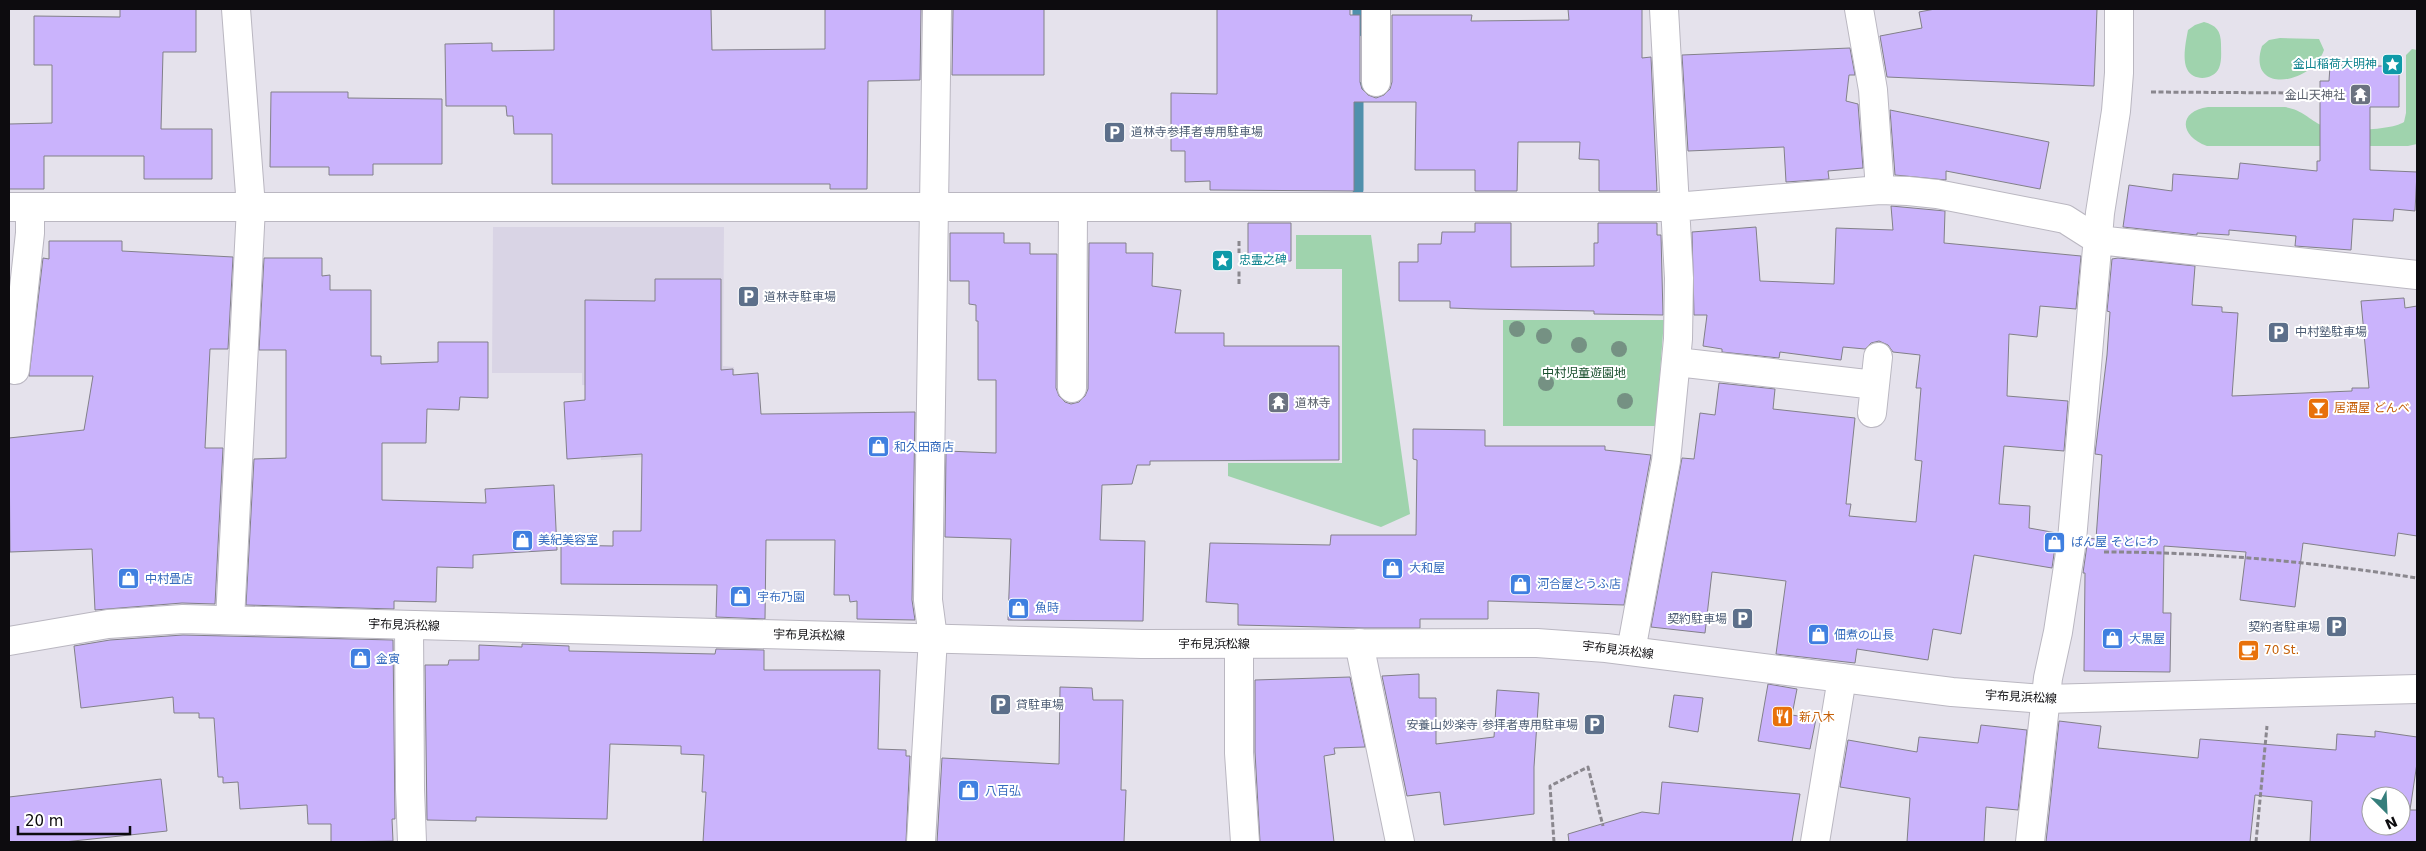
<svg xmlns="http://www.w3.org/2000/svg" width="2426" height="851" viewBox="0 0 2426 851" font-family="'DejaVu Sans','Noto Sans JP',sans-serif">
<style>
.built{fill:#d9d4e5}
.green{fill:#9fd3ad}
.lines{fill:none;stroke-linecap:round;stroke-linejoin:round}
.stream{stroke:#5090ac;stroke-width:11}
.building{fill:#cab3fc;stroke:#828089;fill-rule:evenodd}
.minor-casing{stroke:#bab7c1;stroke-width:30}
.major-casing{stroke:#bab7c1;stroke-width:30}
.path{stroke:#8a878e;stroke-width:3;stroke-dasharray:5 2.5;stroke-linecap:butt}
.minor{stroke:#fff;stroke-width:28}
.major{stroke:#fff;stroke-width:28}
.tree{fill:#759183}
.labels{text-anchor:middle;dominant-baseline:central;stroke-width:4;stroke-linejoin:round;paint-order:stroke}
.culture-label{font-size:12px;fill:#0d838f;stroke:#fff;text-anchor:end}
.worship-label{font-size:12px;fill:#5b616d;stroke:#fff;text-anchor:end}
.service-label{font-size:12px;fill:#4e5e75;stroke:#fff;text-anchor:start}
.park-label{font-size:12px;fill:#194f2d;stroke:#fff}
.food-label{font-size:12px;fill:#c56008;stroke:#fff;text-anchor:start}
.shop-label{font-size:12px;fill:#366cbe;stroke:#fff;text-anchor:start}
.street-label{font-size:12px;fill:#0d0c0f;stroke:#fff}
</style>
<rect width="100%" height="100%" fill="#e5e2ec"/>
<path class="built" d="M493,227H724L723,366L734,367L740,450L601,460L596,386L582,385V373H492Z"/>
<path class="green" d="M2204,22C2216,25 2221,31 2221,44C2221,52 2222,61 2219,68C2214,80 2193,82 2187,69C2182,59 2186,41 2188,30L2195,25Z
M2280,38L2319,39L2324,50C2312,85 2246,95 2262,46L2269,40Z
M2412,49L2417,50V144L2408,146H2207C2179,136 2178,111 2208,107H2285C2303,110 2308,119 2323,126C2338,132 2390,131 2404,122L2406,113V55Z
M1296,235H1371L1410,514L1381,527L1228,476V463H1342V269H1296Z
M1503,320H1664L1656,426H1503Z"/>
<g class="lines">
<path class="stream" d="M1358,31V9
M1358,190V87"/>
</g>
<path class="building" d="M120,9H196V52H163L161,129H212V179H144V156H44V189H9V124L52,123V65H34V16L120,17Z
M554,9H711L712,50L825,49V9H921L920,80L868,81L867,189H830V184H552V134H514L513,116H507L506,106H446L445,44L492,43V51L554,50Z
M953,9H1044V75H952Z
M1217,9H1350V15H1360V82L1362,89L1368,95L1376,98L1384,95L1390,89L1392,82V15H1472L1471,21L1569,20L1568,9H1642V58L1651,57L1657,191H1599V160L1579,159L1580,142H1518L1517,191H1475V170H1415L1416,102H1354V191L1210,190V181L1185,182V151H1171V93L1217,94Z
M1935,9H2097L2094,86L1887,77L1880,36L1922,28L1919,12Z
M1850,48L1855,75H1849L1846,101L1858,104L1863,168L1828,171L1829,179L1786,182L1784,147L1688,151L1682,55Z
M2330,66H2399V107H2370V170L2417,172L2415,211L2394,209L2393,221L2353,219L2351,250L2295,246L2296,236L2229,230V235L2197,233V235L2123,227L2129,185L2172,191L2173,174L2238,179L2240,163L2317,171V161H2320V81H2329Z
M271,92H348V98L442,99V164H373V175H329V167H270Z
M1890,110L2049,142L2040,189L1946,171V180L1895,175Z
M1891,206L1945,211L1944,243L2081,256L2076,309L2040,306L2037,337L2009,334L2007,396L2068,401L2064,451L2004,446L1999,504L2030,506L2029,528L2057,533L2052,568L1974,555L1961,634L1933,629L1928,660L1857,649L1855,663L1776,654L1786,581L1712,572L1705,633L1651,627L1682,458L1694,459L1700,413L1715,415L1719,383L1775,389L1773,409L1855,418L1846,504H1851L1849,516L1916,522L1922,461L1915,460L1921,388H1916L1920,355L1893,352L1888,345L1879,341L1871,343L1865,349L1843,347L1841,360L1780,352L1779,358L1722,352V349L1703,346L1707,315H1694L1692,232L1756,227L1760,281L1834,284L1836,228L1893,230Z
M1248,223H1291V261L1248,262Z
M1475,223H1511V267L1594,266V243H1598V223H1657V235H1661L1663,315L1594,314V311L1480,309L1450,308V301H1399V262H1418V244H1441L1442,232H1475Z
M950,233H1004V243H1030V254H1057L1056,388L1059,396L1065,402L1071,404L1079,402L1085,396L1088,389L1089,243H1126V253H1153L1152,286L1181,290L1175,333H1224V346H1339V460L1150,461V465H1137L1132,484L1102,485L1100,540L1145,541L1143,621L1008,620L1011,539L945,537L946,451L996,453V380H978V321H976V305L969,304V281H950Z
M49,241H122V251L233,257L228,349H210L205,448H223L215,604L182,603L95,610L92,549L10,552L9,438L84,430L93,376H29L43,258L49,259Z
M264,258H322V276L330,275V290H371V356H381V364L438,362V342H488V398L460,397L459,410L427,409L426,443H382V500L486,503L485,489L554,485L557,550L473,555V568L437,567L436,602L394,601V609L246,605L254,459L286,458V350H259Z
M2118,258L2195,266L2192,305L2222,307V312L2238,313L2232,396L2352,391V388H2369L2361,301L2404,298L2405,308L2417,306V536L2398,533L2395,556L2303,543L2295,607L2240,600L2246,552L2164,546L2163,613H2171L2170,672L2084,671L2085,573H2083L2088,538L2096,539L2102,455L2095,454L2107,355L2110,312L2107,311L2112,259Z
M655,279H721V370L733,369V375L758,373L761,414L915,412L912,600L915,620L857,619V601L850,602L849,595H834L835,540H766L765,619L716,617L717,585L561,584V545L613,546V531H641L642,454L567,459L564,402L585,400V300L655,301Z
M1413,429L1485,430V446H1605V450L1651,455L1624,605L1488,601V619H1420V628H1364L1238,625V604L1206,602L1210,543L1330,545L1331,535H1416L1417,460L1413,459Z
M183,635L393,640L395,819H392L393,841L331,842V824H308L307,805L240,809L238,782L223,783V777H218L214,718H199V713H174L173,697L81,708L74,646L110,640Z
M522,644L569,646V651L715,654L716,649L764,650V670H880L878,749L906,750V756H910L906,842H703L706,792H702L704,755L681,754V746L610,744L607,819L476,817V821L427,820L425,665H448L449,660H479V645L522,647Z
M1419,674V698H1436V744L1494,737L1497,690L1539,693L1534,767V814L1444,825L1440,792L1407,796L1382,676Z
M1350,677L1365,747L1334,748L1335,754L1324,756L1334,842H1260L1255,752V680Z
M1768,684L1797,689L1792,715L1816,719L1810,749L1758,741Z
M1060,687L1092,688L1093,700H1123L1121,790H1126L1124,842H937L942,758L1059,764Z
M1674,695L1703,698L1698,732L1669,727Z
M2059,721L2101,726L2098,748L2198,758L2200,739L2336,750L2337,734L2375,737V731L2417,737V763L2410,810H2417V842H2310L2312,801L2255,795L2250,842H2046ZM2371,796H2401V826H2371Z
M1981,725L2027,730L2018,810L1986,807L1984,842H1907L1910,798L1840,787L1848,740L1917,752L1919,737L1978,743Z
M161,779L167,831L64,842H9V797Z
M1662,782L1800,794L1792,842H1569L1568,834L1642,812L1659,814Z"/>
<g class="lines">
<defs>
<path id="minor" d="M1859,9L1873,90L1880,190
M1376,82V9
M9,207H1675L1880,190L1908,191L1937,194L2065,219L2098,240L2417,275
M1677,362L1875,385
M15,370L30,233V207
M1072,388L1073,208
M1872,413L1878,357
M230,620L251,207L236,9
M409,625L410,789L412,842
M1359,643L1400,842
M1239,644V753L1245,842
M1631,651L1666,461L1678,339L1679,278L1664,9
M921,842L933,638L928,600L937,9
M1815,842L1842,678
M2030,842L2048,678L2058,632L2072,540L2100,213L2116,111L2119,73V9"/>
<path id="major" d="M9,641L108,624L183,619L1142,644L1537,643L1606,648L1952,692L2045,699L2417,689"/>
</defs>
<use href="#minor" class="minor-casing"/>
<use href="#major" class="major-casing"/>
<path class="path" d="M2151,92L2297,93
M1239,241V253
M1239,284V269
M2104,552C2210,552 2313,562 2417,578
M1554,842L1550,786L1588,767L1603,826
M2256,842L2267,726"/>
<use href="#minor" class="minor"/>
<use href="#major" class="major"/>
</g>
<g class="tree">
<circle cx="1517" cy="329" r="8"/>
<circle cx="1544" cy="336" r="8"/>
<circle cx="1579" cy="345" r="8"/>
<circle cx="1619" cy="349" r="8"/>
<circle cx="1546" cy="383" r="8"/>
<circle cx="1625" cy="401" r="8"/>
</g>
<defs>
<symbol id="sight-square" viewBox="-11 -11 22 22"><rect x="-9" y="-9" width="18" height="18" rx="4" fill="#0f9aa8" stroke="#fff"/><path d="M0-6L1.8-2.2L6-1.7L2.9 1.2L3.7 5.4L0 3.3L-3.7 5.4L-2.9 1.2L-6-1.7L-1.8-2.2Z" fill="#fff"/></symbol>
<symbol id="temple-square" viewBox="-11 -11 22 22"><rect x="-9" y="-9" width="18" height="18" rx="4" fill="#6b7280" stroke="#fff"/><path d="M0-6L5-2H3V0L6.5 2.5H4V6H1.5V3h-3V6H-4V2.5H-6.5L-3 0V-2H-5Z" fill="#fff"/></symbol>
<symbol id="parking-square" viewBox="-11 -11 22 22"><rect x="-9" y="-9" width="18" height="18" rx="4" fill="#5c6f8a" stroke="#fff"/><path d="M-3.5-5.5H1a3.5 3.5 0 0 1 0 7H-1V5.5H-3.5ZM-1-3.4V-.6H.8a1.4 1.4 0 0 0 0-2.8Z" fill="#fff"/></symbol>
<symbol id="bar-square" viewBox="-11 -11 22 22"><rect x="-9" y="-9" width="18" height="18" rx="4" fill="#e8710a" stroke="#fff"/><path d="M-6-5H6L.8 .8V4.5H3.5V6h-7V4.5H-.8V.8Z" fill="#fff"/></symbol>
<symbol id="shop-square" viewBox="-11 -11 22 22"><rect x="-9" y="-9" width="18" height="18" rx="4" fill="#3f7fe0" stroke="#fff"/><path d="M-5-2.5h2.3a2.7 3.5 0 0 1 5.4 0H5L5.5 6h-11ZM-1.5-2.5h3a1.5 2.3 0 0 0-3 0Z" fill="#fff"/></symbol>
<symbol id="cafe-square" viewBox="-11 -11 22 22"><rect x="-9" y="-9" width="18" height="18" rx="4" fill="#e8710a" stroke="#fff"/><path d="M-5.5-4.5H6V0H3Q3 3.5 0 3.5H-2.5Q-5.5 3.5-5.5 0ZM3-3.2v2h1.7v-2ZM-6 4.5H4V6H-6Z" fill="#fff"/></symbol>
<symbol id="restaurant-square" viewBox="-11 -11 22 22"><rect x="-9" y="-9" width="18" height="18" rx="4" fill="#e8710a" stroke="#fff"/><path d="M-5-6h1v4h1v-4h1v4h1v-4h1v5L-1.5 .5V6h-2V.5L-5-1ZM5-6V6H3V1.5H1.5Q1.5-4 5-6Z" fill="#fff"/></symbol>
</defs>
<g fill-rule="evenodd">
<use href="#sight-square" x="2380" y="52" width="25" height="25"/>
<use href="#temple-square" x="2348" y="82" width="25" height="25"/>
<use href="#parking-square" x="1102" y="120" width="25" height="25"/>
<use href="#sight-square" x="1210" y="248" width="25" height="25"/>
<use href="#parking-square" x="736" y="284" width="25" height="25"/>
<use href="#parking-square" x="2266" y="320" width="25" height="25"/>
<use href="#temple-square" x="1266" y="390" width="25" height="25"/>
<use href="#bar-square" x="2306" y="396" width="25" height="25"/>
<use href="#shop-square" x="866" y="434" width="25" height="25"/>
<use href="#shop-square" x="510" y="528" width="25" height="25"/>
<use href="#shop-square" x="2042" y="530" width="25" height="25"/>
<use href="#shop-square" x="1380" y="556" width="25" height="25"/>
<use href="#shop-square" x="116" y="566" width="25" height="25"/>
<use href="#shop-square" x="1508" y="572" width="25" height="25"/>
<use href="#shop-square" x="728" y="584" width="25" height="25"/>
<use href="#shop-square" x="1006" y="596" width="25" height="25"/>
<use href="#parking-square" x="1730" y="606" width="25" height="25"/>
<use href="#parking-square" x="2324" y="614" width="25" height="25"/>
<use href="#shop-square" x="1806" y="622" width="25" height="25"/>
<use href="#shop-square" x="2100" y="626" width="25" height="25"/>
<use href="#cafe-square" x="2236" y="638" width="25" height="25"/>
<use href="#shop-square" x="348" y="646" width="25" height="25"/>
<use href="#parking-square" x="988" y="692" width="25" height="25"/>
<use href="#restaurant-square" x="1770" y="704" width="25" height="25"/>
<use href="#parking-square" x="1582" y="712" width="25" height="25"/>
<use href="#shop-square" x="956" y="778" width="25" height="25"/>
</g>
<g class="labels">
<g class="culture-label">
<text x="2377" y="64">金山稲荷大明神</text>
<text x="1239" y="260" text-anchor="start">忠霊之碑</text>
</g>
<g class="worship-label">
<text x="2345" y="95">金山天神社</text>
<text x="1295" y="403" text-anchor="start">道林寺</text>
</g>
<g class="service-label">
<text x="1131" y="132">道林寺参拝者専用駐車場</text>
<text x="764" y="297">道林寺駐車場</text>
<text x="2295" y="332">中村塾駐車場</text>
<text x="1727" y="619" text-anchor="end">契約駐車場</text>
<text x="2320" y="627" text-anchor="end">契約者駐車場</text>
<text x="1016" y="705">貸駐車場</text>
<text x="1578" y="725" text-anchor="end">安養山妙楽寺 参拝者専用駐車場</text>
</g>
<g class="park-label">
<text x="1584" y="373">中村児童遊園地</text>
</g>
<g class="food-label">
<text x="2334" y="408">居酒屋 どんべ</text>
<text x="2264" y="650">70 St.</text>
<text x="1799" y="717">新八木</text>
</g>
<g class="shop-label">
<text x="894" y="447">和久田商店</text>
<text x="538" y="540">美紀美容室</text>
<text x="2071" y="542">ぱん屋 そとにわ</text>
<text x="1409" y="568">大和屋</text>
<text x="145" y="579">中村畳店</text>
<text x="1537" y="584">河合屋とうふ店</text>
<text x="757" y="597">宇布乃園</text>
<text x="1035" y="608">魚時</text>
<text x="1834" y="635">佃煮の山長</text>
<text x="2129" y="639">大黒屋</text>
<text x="376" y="659">金寅</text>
<text x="985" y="791">八百弘</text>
</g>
<g class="street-label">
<text transform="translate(404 625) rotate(2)">宇布見浜松線</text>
<text transform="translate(809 635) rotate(1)">宇布見浜松線</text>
<text x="1214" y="644">宇布見浜松線</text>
<text transform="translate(1618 650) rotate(7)">宇布見浜松線</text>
<text transform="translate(2021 697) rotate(3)">宇布見浜松線</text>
</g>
</g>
<rect width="2426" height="851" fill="none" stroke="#0d0c0f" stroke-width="20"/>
<g transform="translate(2386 811) rotate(156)"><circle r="24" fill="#ffffff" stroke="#9e9e9f"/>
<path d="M0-4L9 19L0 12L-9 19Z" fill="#357e7b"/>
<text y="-8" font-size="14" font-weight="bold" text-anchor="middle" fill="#0d0c0f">N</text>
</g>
<path d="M18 826v8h112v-8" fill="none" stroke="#0d0c0f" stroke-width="2.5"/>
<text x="25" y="826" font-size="15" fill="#0d0c0f" stroke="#ffffff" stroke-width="4" paint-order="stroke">20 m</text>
</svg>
